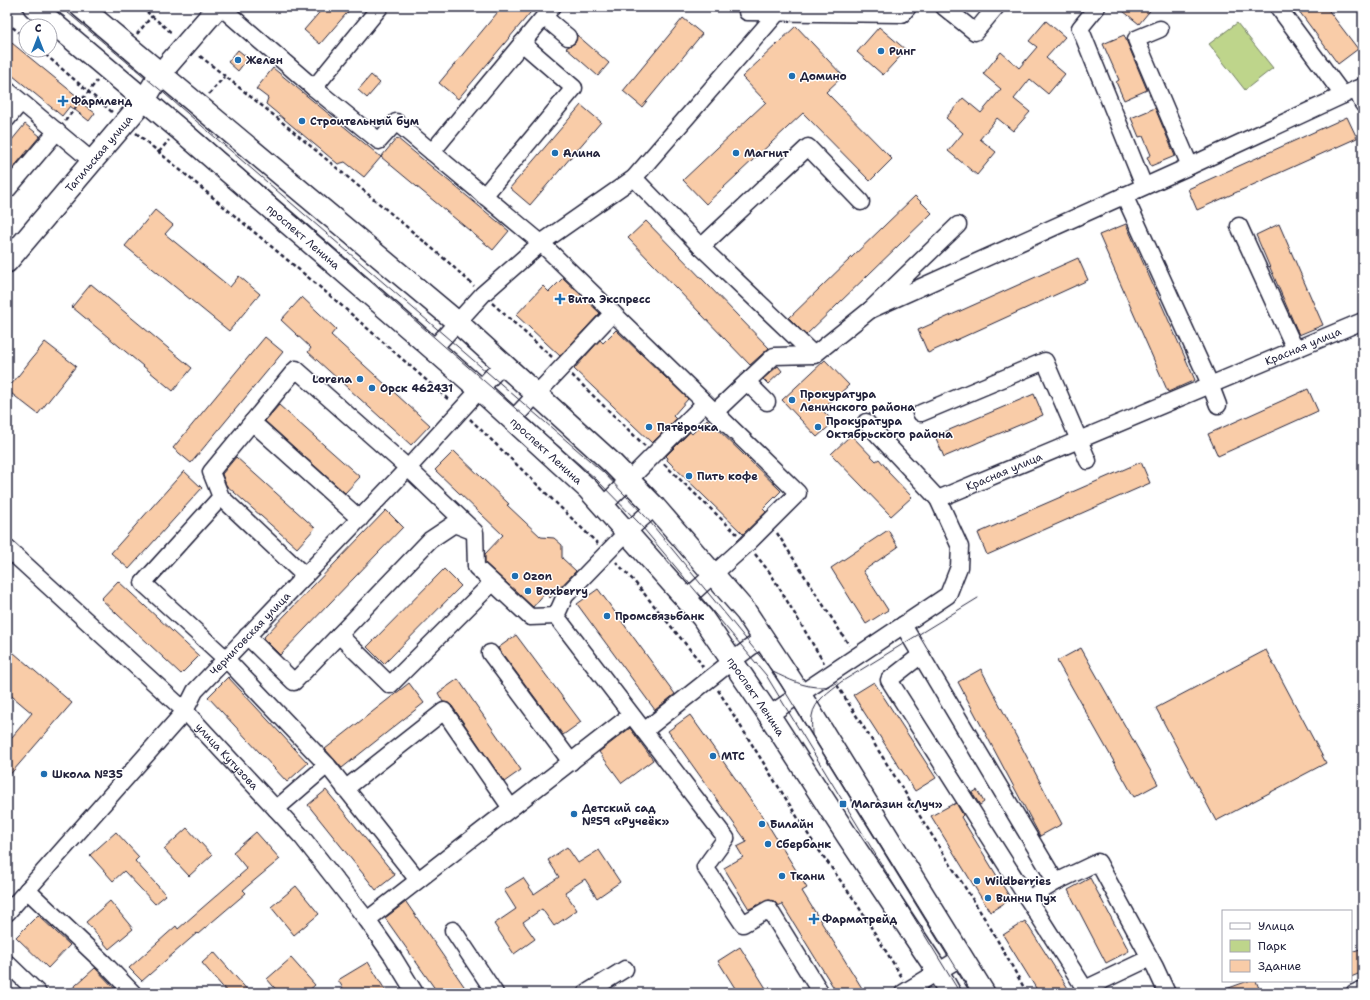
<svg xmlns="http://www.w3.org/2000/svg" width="1370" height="1000" viewBox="0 0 1370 1000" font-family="'Shantell Sans',sans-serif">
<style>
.green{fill:#bed58b;stroke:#707c63}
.building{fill:#f9cca8;stroke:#22223b}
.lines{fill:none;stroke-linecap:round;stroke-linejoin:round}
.minor-casing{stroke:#22223b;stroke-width:19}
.major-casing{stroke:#22223b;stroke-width:24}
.path{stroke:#22223b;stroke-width:2.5;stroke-dasharray:4 3;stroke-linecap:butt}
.minor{stroke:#fff;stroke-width:16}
.major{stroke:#fff;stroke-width:21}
.tram{stroke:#22223b;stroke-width:1}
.poi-dot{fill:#1f6fb2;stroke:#fff;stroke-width:1.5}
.labels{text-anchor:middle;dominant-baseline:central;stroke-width:3;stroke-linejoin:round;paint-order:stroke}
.poi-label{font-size:11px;font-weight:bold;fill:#22223b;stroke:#fff;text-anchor:start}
.street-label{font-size:11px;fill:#22223b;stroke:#fff}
</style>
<rect width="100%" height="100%" fill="#fff"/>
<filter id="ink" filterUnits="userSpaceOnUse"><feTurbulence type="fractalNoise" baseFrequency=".025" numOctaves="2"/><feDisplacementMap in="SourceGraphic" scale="8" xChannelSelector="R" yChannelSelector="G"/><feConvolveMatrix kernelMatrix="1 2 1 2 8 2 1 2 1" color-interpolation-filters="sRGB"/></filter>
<g filter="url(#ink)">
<path class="green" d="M1237,23L1273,68L1245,90L1209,44Z"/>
<path class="building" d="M324,7H352L320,44L304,30Z
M502,7H535L458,99L439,83Z
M1118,7H1153L1139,24Z
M1296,7H1326L1358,49L1338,64Z
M683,18L702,34L642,107L623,91Z
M1046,21L1065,37L1046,58L1065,74L1048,94L1030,79L1014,99L1030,112L1013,131L997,118L980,139L996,152L977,175L948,151L963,133L946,118L963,98L981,113L1001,89L983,74L1001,52L1019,68L1037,47L1029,41Z
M796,26L843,76L826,92L892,159L870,181L803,113L706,204L683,180L766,102L742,77Z
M879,27L906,50L883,75L857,52Z
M577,35L609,63L598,76L566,48L575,43Z
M1124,35L1147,90L1124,100L1116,82L1119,80L1103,44Z
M7,39L78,97L76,99L95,113L89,121L70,106L62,116L7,71Z
M238,50L248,58L238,71L228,62Z
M273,68L381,157L364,177L345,162L338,164L266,104L268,98L256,89Z
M371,75L380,83L367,98L358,90Z
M581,105L601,122L530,205L510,188Z
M1155,108L1175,156L1151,166L1147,157L1151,155L1143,136L1139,137L1131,118Z
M1347,117L1357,138L1197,210L1188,189Z
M25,124L40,136L7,175V146Z
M397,138L509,231L493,250L381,157Z
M915,196L932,213L806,335L789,318Z
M155,210L173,225L165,234L230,287L239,276L260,294L229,331L125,246Z
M646,221L769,348L750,365L628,238Z
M1126,224L1195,380L1168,392L1099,235Z
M1279,224L1323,325L1299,335L1256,235Z
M1078,258L1088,280L928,353L918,330Z
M563,278L600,313L560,356L516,315L543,286L549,292Z
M91,284L192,368L173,391L72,307Z
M302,297L336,329L331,335L430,425L411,445L308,352L311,348L281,320Z
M616,330L688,399L673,416L676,419L652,443L574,369L600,340L603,343Z
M265,337L283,352L191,463L173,448Z
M45,342L76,366L38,414L7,390Z
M825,360L849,385L822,410L834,422L817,437L782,400Z
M778,366L782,371L768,384L763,379Z
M1308,389L1318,411L1218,456L1208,434Z
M1034,394L1043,415L944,457L935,436Z
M279,405L360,477L345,493L265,421Z
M707,419L781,491L763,509L766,512L743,534L667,460L668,458L666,456L690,432L692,434Z
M851,435L876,461L879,459L889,471L888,472L912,497L891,516L831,454Z
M454,451L509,504L507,505L541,537L554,538L562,545V558L576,571L550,598L545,593L533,607L485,563V554L503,535L435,470Z
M236,457L315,528L297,548L226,485L222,474Z
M1141,462L1150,483L987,555L978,533Z
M184,471L202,488L129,569L111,553Z
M386,510L403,527L280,655L263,638Z
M888,530L898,547L863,571L888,610L866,624L831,568Z
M444,569L461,586L384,664L367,647Z
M118,581L199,656L181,674L101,599Z
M598,589L675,694L655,710L577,604Z
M516,635L581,722L563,735L498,648Z
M1081,648L1158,784L1134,797L1057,661Z
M1266,650L1326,763L1216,821L1156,708Z
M14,653L72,703L7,778V743L32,713L7,692V660Z
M981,669L1062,824L1040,836L958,682Z
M228,677L308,763L287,782L208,697Z
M458,679L521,770L504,782L452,706L448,703L443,702L438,693Z
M874,682L936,778L915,791L853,695Z
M409,683L424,703L342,768L325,749Z
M690,715L765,820L807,888L802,891L865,993H837L782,904L778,906L774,901L769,900L749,909L724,868L743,857L737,847L747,842L668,731Z
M630,728L653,760L622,783L599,752Z
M326,790L395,875L376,890L308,805Z
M977,790L984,802L980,805L972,793Z
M956,803L963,815L961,817L1011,899L990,912L931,816L953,804V805Z
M187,828L212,855L189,876L164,849Z
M116,832L139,857L135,861L166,895L155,904L124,871L113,881L90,855Z
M256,832L280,859L243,890L246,893L198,934L197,933L142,981L129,968L176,926L178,929L247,869L233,852Z
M567,847L578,863L599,850L620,882L597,898L585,879L565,892L577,910L554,926L542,909L523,922L535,939L514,954L494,924L516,909L504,890L523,878L534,894L559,877L548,860Z
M1090,878L1129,951L1106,963L1068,890Z
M296,886L319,914L294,935L271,907Z
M110,901L133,929L109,949L86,922Z
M406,902L466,989L460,993H438L385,918Z
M38,915L70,945L48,968L16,937Z
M1025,921L1071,993H1039L1003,935Z
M740,947L769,993H738L718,961Z
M1363,948V972L1351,977V952Z
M214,952L250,993H228L202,963Z
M291,958L315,985L306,993H279L267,979Z
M368,962L387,993H346L338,980Z
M95,968L119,993H67Z
M1248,981H1256L1261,993H1219L1218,992Z"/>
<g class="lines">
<defs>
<g id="minor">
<path d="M221,7L314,88L379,141L396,122L541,243L798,493L747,544L686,599"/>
<path d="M944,7L975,32L996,7"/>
<path d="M1097,7L1080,28L1144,186"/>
<path d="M1278,7L1343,95"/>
<path d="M747,12L902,14L908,7"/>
<path d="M544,17L568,37"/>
<path d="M1160,29L1136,39L1190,166"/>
<path d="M314,88L380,7"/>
<path d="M1356,89L1363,104"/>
<path d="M7,90L92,161"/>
<path d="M7,119L21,102"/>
<path d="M432,152L552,7"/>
<path d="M634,178L701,247L814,355L870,310L958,225"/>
<path d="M7,190L57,131"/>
<path d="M1124,195L1210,384L1218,405"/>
<path d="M484,196L574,88L522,43"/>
<path d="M1239,226L1295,349"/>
<path d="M701,247L808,147L861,202"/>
<path d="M870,310L1190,166L1363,86"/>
<path d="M433,349L483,294L541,243L634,178L778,12"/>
<path d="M747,382L767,402"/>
<path d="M715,412L774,356L814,355"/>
<path d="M921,413L1045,361L1088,461"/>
<path d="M512,420L613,313"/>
<path d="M252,422L360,519"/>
<path d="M866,422L938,499"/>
<path d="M221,497L143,583L226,659L327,765L418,880"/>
<path d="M603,506L705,403"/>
<path id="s1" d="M7,548L185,711L302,837L367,920L393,957L415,993"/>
<path d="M305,576L221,497L211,472L296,369L408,468L475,532L476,567L530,617L556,616"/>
<path d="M556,616L726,838L705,867L743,924L769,909L821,993"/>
<path d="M556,616L565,596L627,532L655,507"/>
<path d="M903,625L1056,882"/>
<path d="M339,635L390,685L492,583"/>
<path d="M247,636L294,682L430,540L454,524L472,531"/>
<path d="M490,653L571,762"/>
<path d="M921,655L889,680L1085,989L1150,958"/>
<path id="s2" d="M769,715L948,595L959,567L960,547L938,499L1363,321"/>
<path d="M644,731L732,661L763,638"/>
<path d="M345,789L444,711L511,808"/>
<path d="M276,809L327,765"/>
<path d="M27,890L105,964L133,993"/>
<path d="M1028,899L1056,882L1098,862L1155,967L1167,993"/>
<path id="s3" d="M7,913L185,711L195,691L408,468L503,364"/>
<path d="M367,920L631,715"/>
<path d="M453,930L495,993"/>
<path d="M7,963L38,993"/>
<path d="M586,993L625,969"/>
<path d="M903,993L962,957"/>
<path d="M1354,993L1363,989"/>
</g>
<g id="major">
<path id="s4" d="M34,7L179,129L433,349L480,390L588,489L702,617L769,715L848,837L938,972L950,993"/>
<path d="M81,7L457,322L612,463L655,507L746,612L791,680L984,993"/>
<path id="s5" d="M7,262L145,99L160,74L218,7"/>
</g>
</defs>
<use href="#minor" class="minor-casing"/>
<use href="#major" class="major-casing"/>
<path class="path" d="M141,7L173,34
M7,23L26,38
M137,34L152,16
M40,50L112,112
M200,56L276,117L394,216L447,261L474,286
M209,94L224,77
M65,121L97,81
M136,133L334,299L450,401
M159,152L169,140
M492,303L552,357
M572,375L645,446
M470,419L598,544
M664,464L737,534
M777,533L849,645
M755,554L771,574L824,663
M616,562L633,580L697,658L703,667
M837,685L990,927L1027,993
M718,690L811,839L855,901L903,979"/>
<use href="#minor" class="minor"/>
<use href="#major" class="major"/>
<path class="tram" d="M52,7L65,17
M61,7L158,88L604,473L645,516L773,672L972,993
M194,127L596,479L638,522L766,675L960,993
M773,672C788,679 805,688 822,687C827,687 832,685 837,683
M812,735C812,729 811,722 812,716C814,701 830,691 841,682L978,598"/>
</g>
</g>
<g class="poi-dot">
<circle cx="881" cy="51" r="4"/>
<circle cx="238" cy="60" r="4"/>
<circle cx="792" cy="76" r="4"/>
<path d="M61 95h4v4h4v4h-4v4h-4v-4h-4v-4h4z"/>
<circle cx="302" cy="121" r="4"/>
<circle cx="555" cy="153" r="4"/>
<circle cx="736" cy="153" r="4"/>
<path d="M558 293h4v4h4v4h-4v4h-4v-4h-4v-4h4z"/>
<circle cx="360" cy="379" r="4"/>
<circle cx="372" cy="388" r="4"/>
<circle cx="792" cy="400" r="4"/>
<circle cx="649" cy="427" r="4"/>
<circle cx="818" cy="427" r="4"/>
<circle cx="689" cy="476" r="4"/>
<circle cx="515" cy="576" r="4"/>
<circle cx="528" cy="591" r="4"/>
<circle cx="607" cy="616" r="4"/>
<circle cx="713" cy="756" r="4"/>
<circle cx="44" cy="774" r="4"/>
<rect x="839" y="800" width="8" height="8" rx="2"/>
<circle cx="574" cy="814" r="4"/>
<circle cx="762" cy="824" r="4"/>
<circle cx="768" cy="844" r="4"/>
<circle cx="782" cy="876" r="4"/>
<circle cx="977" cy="881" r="4"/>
<circle cx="988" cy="898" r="4"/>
<path d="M812 913h4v4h4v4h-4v4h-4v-4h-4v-4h4z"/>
</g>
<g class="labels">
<g class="poi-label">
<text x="889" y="51">Ринг</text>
<text x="246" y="60">Желен</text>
<text x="800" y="76">Домино</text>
<text x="71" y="101">Фармленд</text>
<text x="310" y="121">Строительный бум</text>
<text x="563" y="153">Алина</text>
<text x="744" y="153">Магнит</text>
<text x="568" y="299">Вита Экспресс</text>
<text x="352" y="379" text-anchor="end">Lorena</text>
<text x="380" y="388">Орск 462431</text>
<text x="800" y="394">Прокуратура<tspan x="800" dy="13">Ленинского района</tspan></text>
<text x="826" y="421">Прокуратура<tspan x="826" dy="13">Октябрьского района</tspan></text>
<text x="657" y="427">Пятёрочка</text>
<text x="697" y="476">Пить кофе</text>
<text x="523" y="576">Ozon</text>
<text x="536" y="591">Boxberry</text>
<text x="615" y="616">Промсвязьбанк</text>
<text x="721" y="756">МТС</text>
<text x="52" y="774">Школа №35</text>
<text x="851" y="804">Магазин «Луч»</text>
<text x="582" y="808">Детский сад<tspan x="582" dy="13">№59 «Ручеёк»</tspan></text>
<text x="770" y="824">Билайн</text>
<text x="776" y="844">Сбербанк</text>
<text x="790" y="876">Ткани</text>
<text x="985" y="881">Wildberries</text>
<text x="996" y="898">Винни Пух</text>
<text x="822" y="919">Фарматрейд</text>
</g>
<g class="street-label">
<text stroke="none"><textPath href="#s5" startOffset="142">Тагильская улица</textPath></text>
<text stroke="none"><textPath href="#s4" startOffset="354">проспект Ленина</textPath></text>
<text stroke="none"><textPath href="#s2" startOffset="714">Красная улица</textPath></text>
<text stroke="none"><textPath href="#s4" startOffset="678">проспект Ленина</textPath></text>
<text stroke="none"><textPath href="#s2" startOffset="390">Красная улица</textPath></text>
<text stroke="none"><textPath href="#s3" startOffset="371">Черниговская улица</textPath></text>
<text stroke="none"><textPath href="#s4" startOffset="1002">проспект Ленина</textPath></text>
<text stroke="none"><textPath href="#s1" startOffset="303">улица Кутузова</textPath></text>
</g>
</g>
<rect width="1370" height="1000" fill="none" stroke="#fff" stroke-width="24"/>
<rect x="12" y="12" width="1346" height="976" fill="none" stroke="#22223b" stroke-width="1.5" filter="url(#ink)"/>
<rect x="1222" y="910" width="130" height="72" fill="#ffffff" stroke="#a7a7b1"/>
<rect x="1230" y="923" width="20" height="6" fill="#ffffff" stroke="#a7a7b1"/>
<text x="1258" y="930" font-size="12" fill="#22223b">Улица</text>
<rect x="1230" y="940" width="20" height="12" fill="#bed58b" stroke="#a7a7b1"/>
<text x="1258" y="950" font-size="12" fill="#22223b">Парк</text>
<rect x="1230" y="960" width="20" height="12" fill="#f9cca8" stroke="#a7a7b1"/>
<text x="1258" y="970" font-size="12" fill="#22223b">Здание</text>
<g transform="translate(38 38)"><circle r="19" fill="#ffffff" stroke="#a7a7b1"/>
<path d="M0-3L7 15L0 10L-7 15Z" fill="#1f6fb2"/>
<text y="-6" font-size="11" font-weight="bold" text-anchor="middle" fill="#22223b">С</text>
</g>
</svg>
